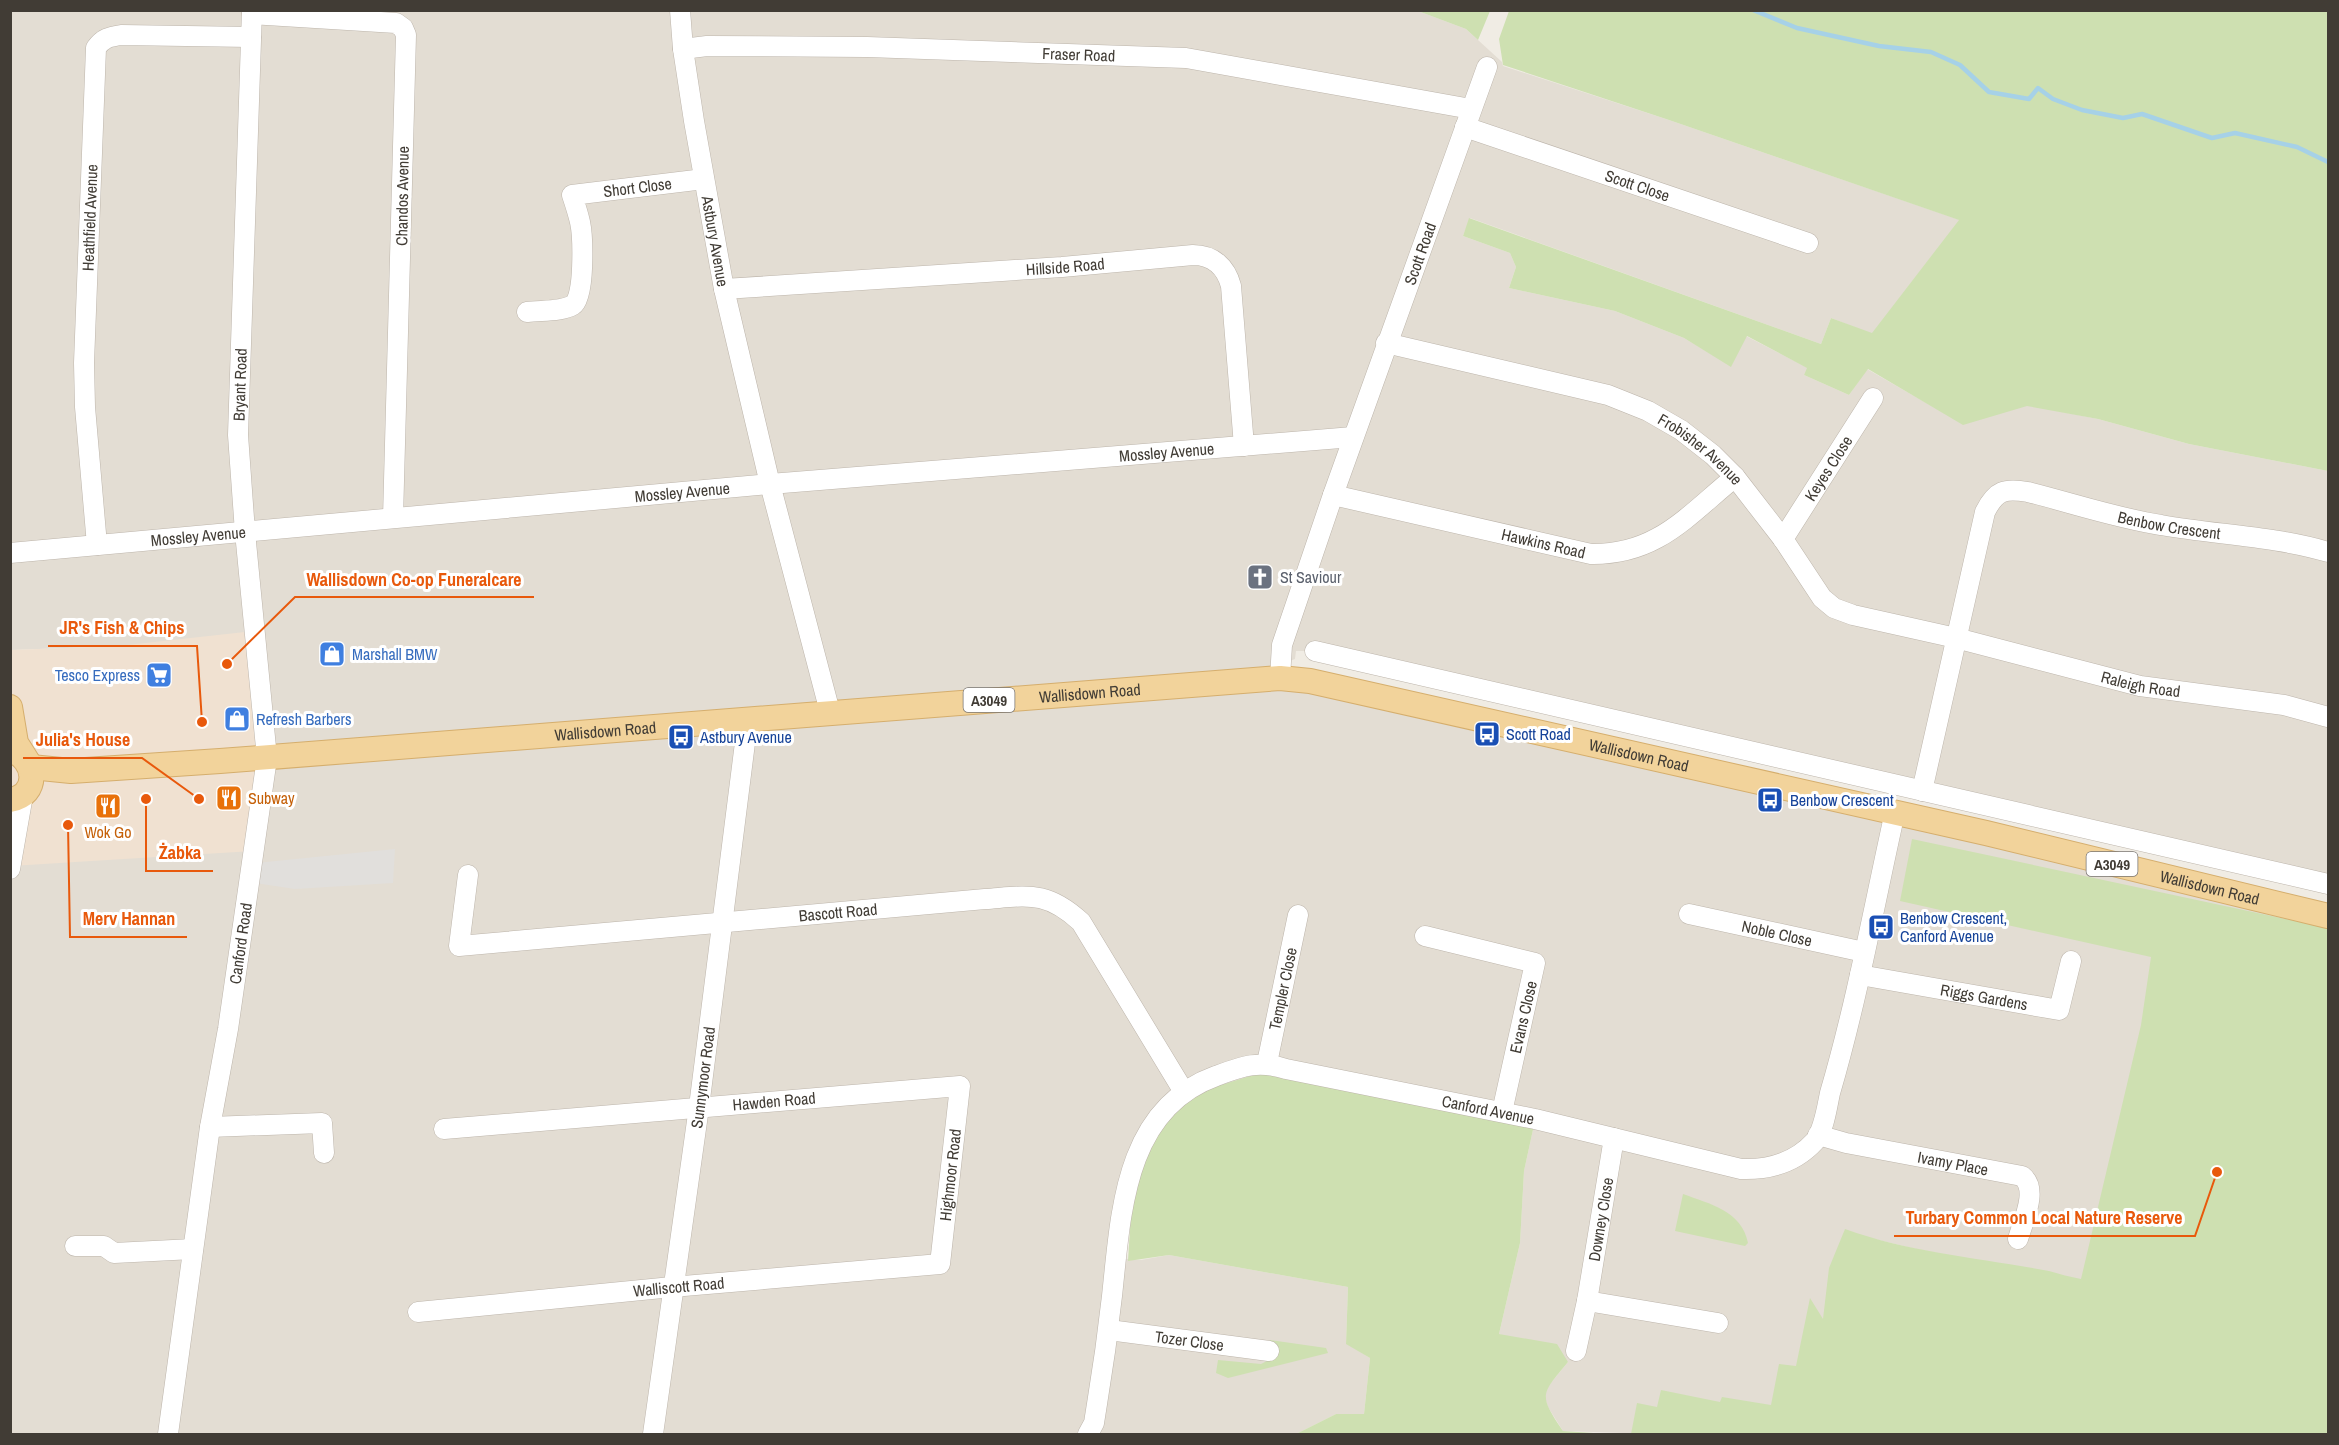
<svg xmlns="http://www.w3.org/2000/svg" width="2339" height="1445" viewBox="0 0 2339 1445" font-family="'Archivo Narrow',sans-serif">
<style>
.residential{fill:#e3ddd3}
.commercial{fill:#f0e1d1}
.green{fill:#cee0b1}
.parking{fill:#e1dfdc}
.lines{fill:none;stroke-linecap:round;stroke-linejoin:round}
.stream{stroke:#a6d1e7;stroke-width:4.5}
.minor-casing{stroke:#bdb5ab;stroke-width:21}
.major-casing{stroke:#d5ae6d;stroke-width:26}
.minor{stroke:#fff;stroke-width:20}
.major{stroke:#f2d39b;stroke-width:24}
.labels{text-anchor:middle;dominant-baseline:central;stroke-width:6;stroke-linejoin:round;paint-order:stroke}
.shield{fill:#fff;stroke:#7a7672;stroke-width:1.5}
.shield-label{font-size:15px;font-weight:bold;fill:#413c35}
.street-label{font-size:16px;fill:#413c35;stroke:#fff}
.worship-label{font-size:16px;fill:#5b616d;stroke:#fff;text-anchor:start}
.shop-label{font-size:16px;fill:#366cbe;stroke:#fff;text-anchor:start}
.transit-label{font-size:16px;fill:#164399;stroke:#fff;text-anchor:start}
.food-label{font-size:16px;fill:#c56008;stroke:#fff;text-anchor:start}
.leader{fill:none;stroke:#e8590c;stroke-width:2}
.callout-dot{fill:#e8590c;stroke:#fff;stroke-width:2}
.callout-label{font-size:18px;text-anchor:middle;font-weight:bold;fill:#e8590c;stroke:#fff;stroke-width:6;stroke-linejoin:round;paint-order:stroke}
</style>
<rect width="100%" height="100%" fill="#f0ece4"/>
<path class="residential" d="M10,11H1418L1466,29L1502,62L1503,66L1669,120L1960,220L1872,334L1831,318L1821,344L1470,218L1463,236L1510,253L1516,267L1509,288L1615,311L1684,338L1731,366L1746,336L1808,368L1804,375L1849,395L1867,369L1963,424L2027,405L2098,419L2189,444L2328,471V885L1315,651H1296L1295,659L1281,664L1280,678L2320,914L2109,1286L1916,1249L1866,1237L1845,1230L1823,1321L1782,1411L1653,1434L1563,1431L1548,1407L1544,1395L1546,1389L1568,1362L1499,1334L1520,1243L1524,1171L1534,1125L1267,1063L1184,1092L1117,1258L1141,1260L1169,1255L1348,1287L1346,1343L1370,1358L1364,1414H1336L1296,1434H11L10,869L118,646L11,650Z"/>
<path class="commercial" d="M254,631L266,748L253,851L11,866V869V650L118,646Z"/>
<path class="green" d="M1418,11L1490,10V11L1478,40L1466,29Z
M1509,11H2328V471L2189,444L2098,419L2027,406L1963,425L1868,369L1849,395L1804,375L1807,368L1747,336L1731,367L1684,338L1615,311L1509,288L1516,267L1510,253L1463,236L1469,218L1821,344L1831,318L1872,333L1959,220L1669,120L1503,65L1499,39Z
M1912,839L2328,928V1434H1631L1637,1403L1657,1407L1661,1390L1720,1402L1722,1397L1771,1405L1779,1364L1796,1366L1810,1298L1823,1319L1829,1268L1845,1229C1911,1253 1981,1258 2049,1271C2060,1274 2070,1277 2081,1279L2141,1025L2151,957L1900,901Z
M1263,1072L1534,1125L1524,1171L1520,1243L1499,1334L1557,1344L1568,1362C1541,1395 1538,1394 1563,1431L1609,1434H1296L1336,1414H1364L1370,1358L1346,1344L1348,1287L1169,1255L1128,1261L1132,1197L1153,1134L1188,1099L1211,1088Z
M1683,1194C1710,1204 1742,1211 1748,1243L1745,1246L1675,1231Z
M1270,1340L1326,1348L1328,1353L1228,1378L1216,1373L1218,1360L1261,1364L1267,1361Z"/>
<path class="parking" d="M395,849L393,883L295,889L255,883L256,863Z"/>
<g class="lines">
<path class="stream" d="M1753,10L1797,28L1879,46L1931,52L1960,65L1989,92L2029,99L2038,88L2053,99L2082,110L2123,118L2142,114L2212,138L2235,133L2297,147L2328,162"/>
<defs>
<g id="minor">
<path id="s1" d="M680,10L683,49L694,121L724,289L770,484L830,712"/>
<path d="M252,14L396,23L403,28L406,35L393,518"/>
<path id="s2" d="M683,49L707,46L867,47L1186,58L1471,109"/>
<path id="s3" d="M1465,127L1808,243"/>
<path id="s4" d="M724,289L1062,267L1193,255C1213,255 1226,267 1231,286L1244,446"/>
<path id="s5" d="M527,312C541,310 561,312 573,305C585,298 583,236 580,222C578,213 575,204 572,195L704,179"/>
<path id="s6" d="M1386,343L1608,395L1648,411L1681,430L1713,455L1735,477L1783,539L1822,598L1834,608L1853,615L1956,638L2140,686L2284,705L2328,717"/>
<path id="s7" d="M1333,495L1591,554C1657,555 1687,516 1735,477"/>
<path id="s8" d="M1783,539L1873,398"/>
<path id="s9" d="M97,545L85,407L84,363L96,48C103,38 109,37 121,35L251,37"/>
<path id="s10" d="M10,553L770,484L1353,437"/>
<path d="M1315,651L2328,884"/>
<path id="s11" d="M1280,678L1282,645L1333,495L1487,67"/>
<path id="s12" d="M1922,791L1985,512C1996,490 2005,488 2028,492C2072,503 2116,518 2161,525C2217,535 2274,536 2328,552"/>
<path d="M10,869L23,795"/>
<path id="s13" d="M468,875L459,946L985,899C1028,896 1046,890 1081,922L1184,1092"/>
<path id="s14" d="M1689,914L1864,952"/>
<path d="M1425,936L1535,963L1502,1112"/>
<path id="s15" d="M1860,975L2059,1010L2071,961"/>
<path id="s16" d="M1267,1063L1298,915"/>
<path d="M210,1127L322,1123L324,1153"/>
<path id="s17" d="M1818,1135L1846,1143L2022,1176C2039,1189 2023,1221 2018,1239"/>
<path d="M75,1246H104L114,1253L193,1249"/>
<path d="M1587,1301L1718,1323"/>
<path id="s18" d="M418,1312L672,1287L940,1264L960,1086L444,1129"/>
<path id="s19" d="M1109,1330L1269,1351"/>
<path id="s20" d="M1576,1351L1587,1301L1614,1138"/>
<path id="s21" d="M168,1434L210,1127L228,1029L267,758L245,532L238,435L252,10"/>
<path id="s22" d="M653,1434L699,1107L748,719"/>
<path id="s23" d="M1088,1434L1094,1423L1097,1404C1103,1368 1108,1332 1112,1296C1121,1213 1124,1109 1216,1076C1243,1066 1258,1060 1286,1069L1535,1119L1741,1169C1769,1170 1795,1163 1815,1141C1824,1130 1827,1107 1830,1093C1857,1001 1874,906 1895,812"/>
</g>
<g id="major">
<path d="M10,707L16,743L28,762"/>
<path d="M10,750C37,759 40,795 10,800"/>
<path id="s24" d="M31,767L71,771L220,761L1280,678L1310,681L1986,833L2328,916"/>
</g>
</defs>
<use href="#minor" class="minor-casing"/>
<use href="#major" class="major-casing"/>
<use href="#minor" class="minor"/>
<use href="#major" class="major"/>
</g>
<defs>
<symbol id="church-square" viewBox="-11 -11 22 22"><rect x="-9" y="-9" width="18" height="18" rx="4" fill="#6b7280" stroke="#fff"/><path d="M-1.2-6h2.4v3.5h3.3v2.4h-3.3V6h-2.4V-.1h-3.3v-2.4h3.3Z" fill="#fff"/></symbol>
<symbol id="shop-square" viewBox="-11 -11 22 22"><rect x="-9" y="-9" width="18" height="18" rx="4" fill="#3f7fe0" stroke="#fff"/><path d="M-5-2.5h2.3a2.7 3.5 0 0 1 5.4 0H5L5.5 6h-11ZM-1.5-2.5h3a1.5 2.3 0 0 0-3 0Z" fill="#fff"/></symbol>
<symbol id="supermarket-square" viewBox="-11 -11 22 22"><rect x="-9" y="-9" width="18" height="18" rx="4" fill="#3f7fe0" stroke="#fff"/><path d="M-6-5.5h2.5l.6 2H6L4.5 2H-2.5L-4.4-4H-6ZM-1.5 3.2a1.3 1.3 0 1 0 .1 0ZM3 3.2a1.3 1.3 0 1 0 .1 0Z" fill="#fff"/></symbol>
<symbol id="bus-square" viewBox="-11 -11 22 22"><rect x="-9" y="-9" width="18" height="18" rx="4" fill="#1a4fb4" stroke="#fff"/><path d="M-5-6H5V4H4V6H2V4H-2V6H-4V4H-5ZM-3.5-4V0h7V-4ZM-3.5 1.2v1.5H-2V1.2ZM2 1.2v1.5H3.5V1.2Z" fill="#fff"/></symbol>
<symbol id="restaurant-square" viewBox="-11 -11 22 22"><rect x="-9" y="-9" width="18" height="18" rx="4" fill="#e8710a" stroke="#fff"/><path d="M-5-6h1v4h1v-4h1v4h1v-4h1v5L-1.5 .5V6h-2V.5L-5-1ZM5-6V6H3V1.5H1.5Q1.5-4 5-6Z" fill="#fff"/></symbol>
</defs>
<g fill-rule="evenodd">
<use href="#church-square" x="1245" y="562" width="30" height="30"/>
<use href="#shop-square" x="317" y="639" width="30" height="30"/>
<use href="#supermarket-square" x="144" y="660" width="30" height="30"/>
<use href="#shop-square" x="222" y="704" width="30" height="30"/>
<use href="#bus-square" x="1472" y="719" width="30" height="30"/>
<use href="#bus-square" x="666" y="722" width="30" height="30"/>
<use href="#restaurant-square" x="214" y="783" width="30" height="30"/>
<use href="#bus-square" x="1755" y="785" width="30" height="30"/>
<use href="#restaurant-square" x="93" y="791" width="30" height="30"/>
<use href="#bus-square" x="1866" y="912" width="30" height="30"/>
</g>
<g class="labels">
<g class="shield">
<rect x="963.5" y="688" width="51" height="24" rx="4.5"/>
<rect x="2086.5" y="852" width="51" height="24" rx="4.5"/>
</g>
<g class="shield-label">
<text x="989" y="700">A3049</text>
<text x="2112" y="864">A3049</text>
</g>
<g class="street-label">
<text stroke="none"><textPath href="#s2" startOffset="396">Fraser Road</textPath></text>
<text stroke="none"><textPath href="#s3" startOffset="182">Scott Close</textPath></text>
<text stroke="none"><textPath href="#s5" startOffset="226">Short Close</textPath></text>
<text transform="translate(402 196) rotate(-89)">Chandos Avenue</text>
<text stroke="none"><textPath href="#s9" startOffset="328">Heathfield Avenue</textPath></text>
<text stroke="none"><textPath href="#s1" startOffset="234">Astbury Avenue</textPath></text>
<text stroke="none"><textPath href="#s11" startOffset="448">Scott Road</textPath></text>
<text stroke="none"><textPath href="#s4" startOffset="342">Hillside Road</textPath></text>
<text stroke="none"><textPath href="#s21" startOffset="1058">Bryant Road</textPath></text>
<text stroke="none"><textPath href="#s6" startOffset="336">Frobisher Avenue</textPath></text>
<text stroke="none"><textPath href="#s10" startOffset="1161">Mossley Avenue</textPath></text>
<text stroke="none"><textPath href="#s8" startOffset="84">Keyes Close</textPath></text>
<text stroke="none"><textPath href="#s10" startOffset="675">Mossley Avenue</textPath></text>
<text stroke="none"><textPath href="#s12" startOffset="484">Benbow Crescent</textPath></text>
<text stroke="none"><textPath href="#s10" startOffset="189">Mossley Avenue</textPath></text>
<text stroke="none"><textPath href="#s7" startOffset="216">Hawkins Road</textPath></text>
<text stroke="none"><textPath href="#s6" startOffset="862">Raleigh Road</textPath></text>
<text stroke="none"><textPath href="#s24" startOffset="1062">Wallisdown Road</textPath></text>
<text stroke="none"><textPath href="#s24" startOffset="576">Wallisdown Road</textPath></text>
<text stroke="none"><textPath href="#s24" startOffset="1620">Wallisdown Road</textPath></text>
<text stroke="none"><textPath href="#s24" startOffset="2206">Wallisdown Road</textPath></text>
<text stroke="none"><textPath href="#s13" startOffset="452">Bascott Road</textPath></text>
<text stroke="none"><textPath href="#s14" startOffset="90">Noble Close</textPath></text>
<text stroke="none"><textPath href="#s21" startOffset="496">Canford Road</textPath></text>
<text stroke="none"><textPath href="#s16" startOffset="76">Templer Close</textPath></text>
<text stroke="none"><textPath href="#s15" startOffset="126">Riggs Gardens</textPath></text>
<text transform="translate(1523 1017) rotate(-77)">Evans Close</text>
<text stroke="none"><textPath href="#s22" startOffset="360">Sunnymoor Road</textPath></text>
<text transform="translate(774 1101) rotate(-5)">Hawden Road</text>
<text stroke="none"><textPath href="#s23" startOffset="678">Canford Avenue</textPath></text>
<text stroke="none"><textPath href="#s17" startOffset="138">Ivamy Place</textPath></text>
<text stroke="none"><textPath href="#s18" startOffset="614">Highmoor Road</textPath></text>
<text stroke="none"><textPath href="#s20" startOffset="134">Downey Close</textPath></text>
<text stroke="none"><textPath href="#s18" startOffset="262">Walliscott Road</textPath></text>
<text stroke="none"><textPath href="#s19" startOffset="81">Tozer Close</textPath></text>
</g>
<g class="worship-label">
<text x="1280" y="577">St Saviour</text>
</g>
<g class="shop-label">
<text x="352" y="654">Marshall BMW</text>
<text x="140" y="675" text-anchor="end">Tesco Express</text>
<text x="256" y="719">Refresh Barbers</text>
</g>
<g class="transit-label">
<text x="1506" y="734">Scott Road</text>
<text x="700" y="737">Astbury Avenue</text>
<text x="1790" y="800">Benbow Crescent</text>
<text x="1900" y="918">Benbow Crescent,<tspan x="1900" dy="18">Canford Avenue</tspan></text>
</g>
<g class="food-label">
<text x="248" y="798">Subway</text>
<text x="108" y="832" text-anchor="middle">Wok Go</text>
</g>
</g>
<path class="leader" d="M227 664L295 597H534M202 722L197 646H48M199 799L142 758H23M146 799L146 871H213M68 825L70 937H187M2217 1172L2195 1236H1894"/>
<g class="callout-dot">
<circle cx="227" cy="664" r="6"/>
<circle cx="202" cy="722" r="6"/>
<circle cx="199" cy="799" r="6"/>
<circle cx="146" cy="799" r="6"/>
<circle cx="68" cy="825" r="6"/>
<circle cx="2217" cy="1172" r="6"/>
</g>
<g class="callout-label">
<text x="414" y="586">Wallisdown Co-op Funeralcare</text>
<text x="122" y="634">JR's Fish &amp; Chips</text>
<text x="83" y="746">Julia's House</text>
<text x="180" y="859">Żabka</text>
<text x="129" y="925">Merv Hannan</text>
<text x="2044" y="1224">Turbary Common Local Nature Reserve</text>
</g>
<rect width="2339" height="1445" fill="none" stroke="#413c35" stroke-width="24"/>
</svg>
